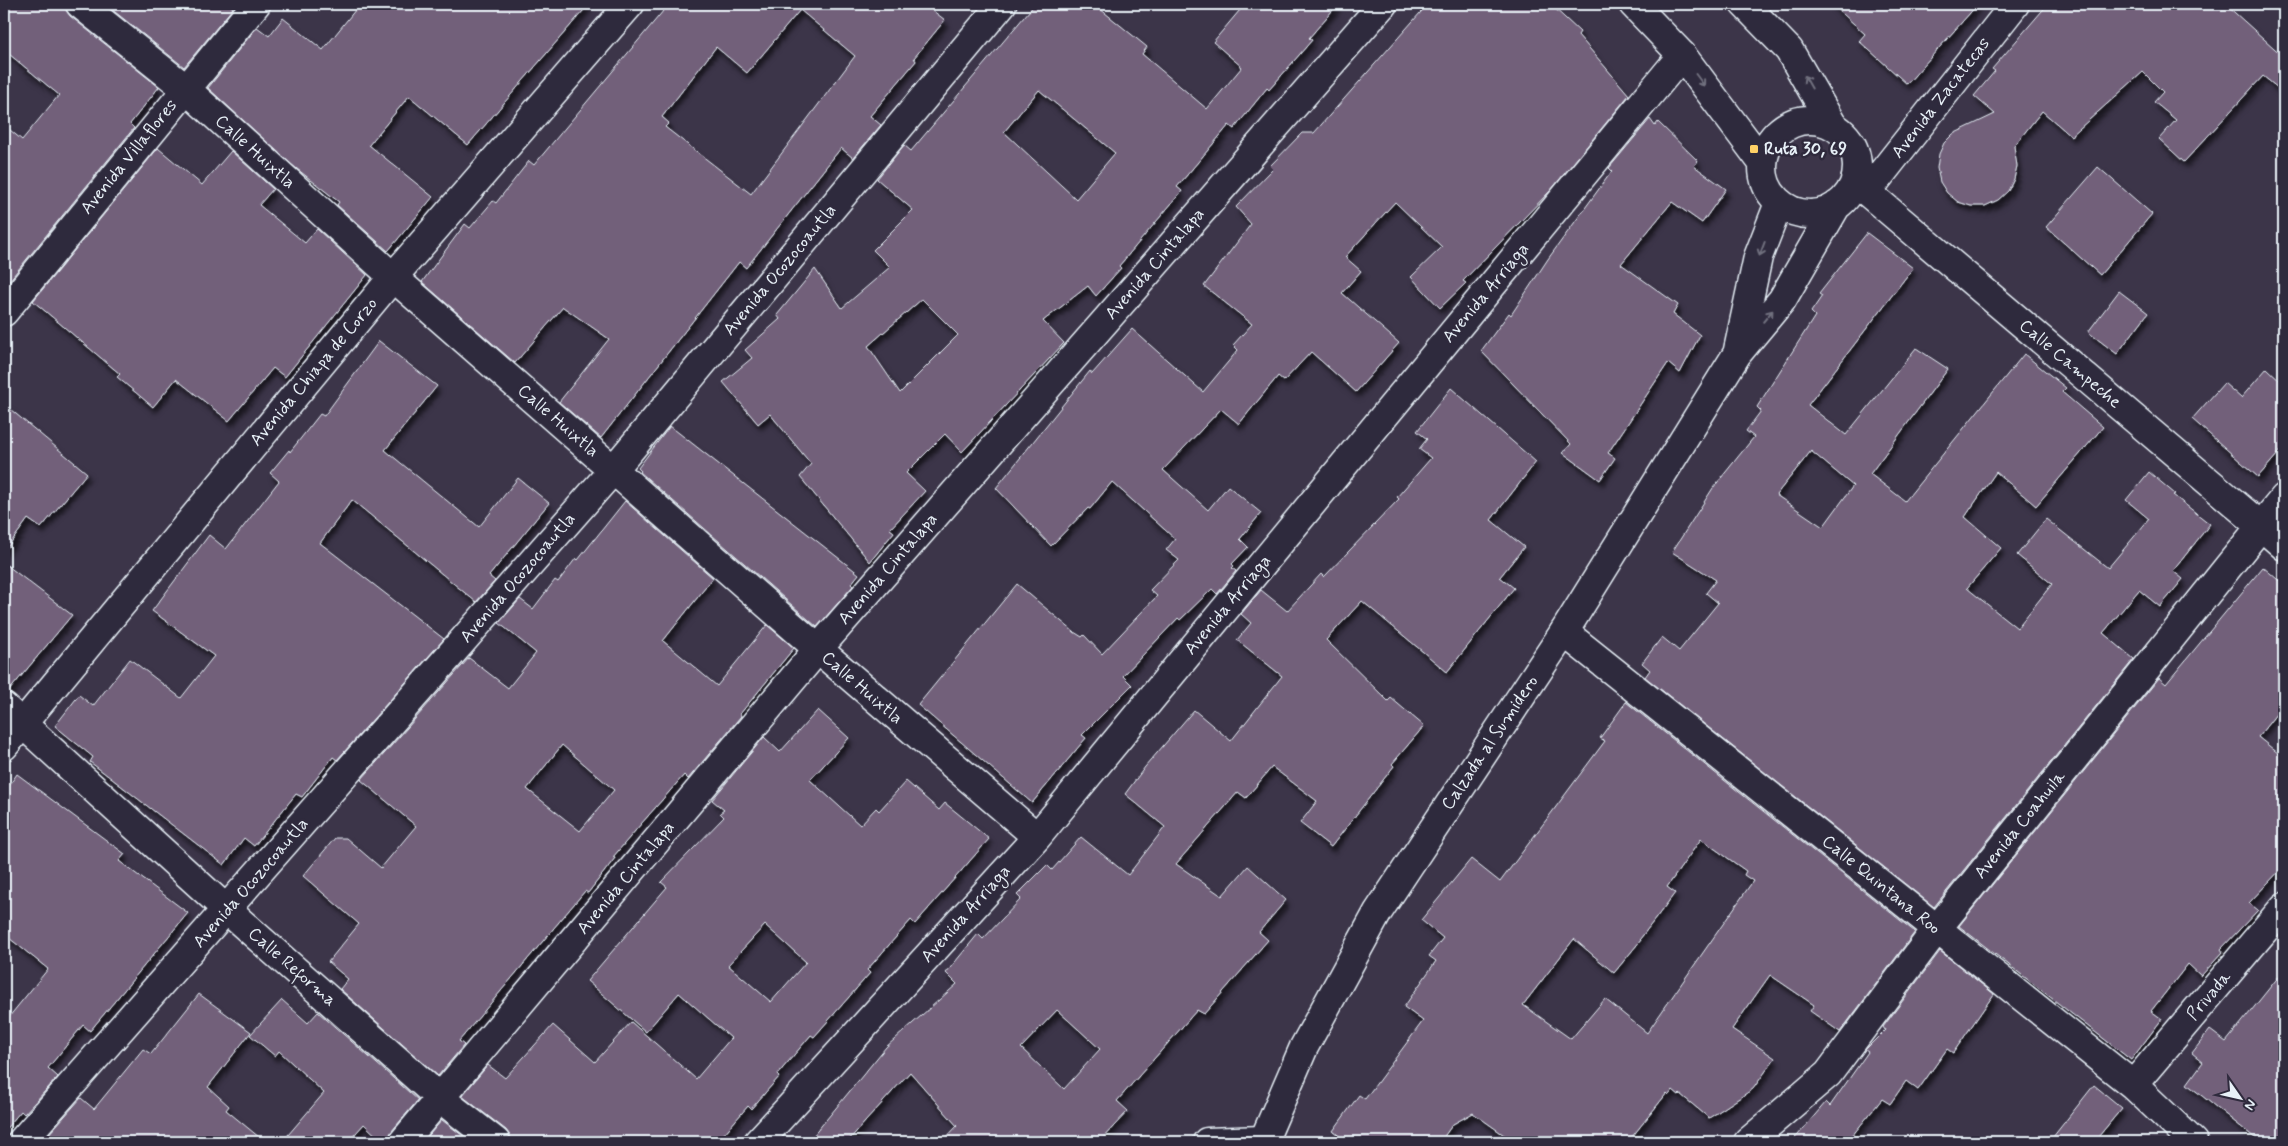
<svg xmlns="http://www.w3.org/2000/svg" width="2288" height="1146" viewBox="0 0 2288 1146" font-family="Mynerve,sans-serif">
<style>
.building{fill:#72607a;stroke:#e8f1f8;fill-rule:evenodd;filter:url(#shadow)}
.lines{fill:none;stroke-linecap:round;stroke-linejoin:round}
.street-casing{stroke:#e8f1f8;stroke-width:31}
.secondary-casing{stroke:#e8f1f8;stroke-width:31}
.street{stroke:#2f2a3d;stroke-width:28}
.secondary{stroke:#2f2a3d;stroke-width:28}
.oneway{stroke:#70707e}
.poi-dot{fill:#ffd166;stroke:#2f2a3d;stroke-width:2}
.labels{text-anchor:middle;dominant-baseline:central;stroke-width:5;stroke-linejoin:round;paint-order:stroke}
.street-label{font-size:18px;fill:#e8f1f8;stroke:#2f2a3d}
.poi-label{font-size:18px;font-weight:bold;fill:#e8f1f8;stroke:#2f2a3d;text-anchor:start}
</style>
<defs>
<filter id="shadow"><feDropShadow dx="3" dy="5.5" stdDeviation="2.5" flood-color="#0009"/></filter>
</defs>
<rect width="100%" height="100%" fill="#3c3549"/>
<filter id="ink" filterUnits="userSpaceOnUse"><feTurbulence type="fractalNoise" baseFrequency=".02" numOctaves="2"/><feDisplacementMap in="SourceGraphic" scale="10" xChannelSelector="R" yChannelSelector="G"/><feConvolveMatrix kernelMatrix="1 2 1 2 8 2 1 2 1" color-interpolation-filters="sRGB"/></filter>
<g filter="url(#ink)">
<path class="building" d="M4,4H65L66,10L70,16L159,87L130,124L134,128L9,281L4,276V125L22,140L59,95L4,50Z
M105,4H228L233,8L184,67Z
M360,4H589L468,145L409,96L369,145L433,197L388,251L337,205L339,202L292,165L208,88L257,27L269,36L283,18L323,50Z
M669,4H924L945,20L914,58L916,61L870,116L881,125L853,158L841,148L746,268L739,262L601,438L559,402L609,339L563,307L515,363L422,282L465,224L470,228L493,201L496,203L529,161L534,165ZM800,10L855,56L751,194L665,127L669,123L662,117L716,47L747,73Z
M1035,4H1094L1147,47L1142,54L1207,109L1242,67L1213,42L1245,4H1338L1309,38L1312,40L1269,90L1267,88L1234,129L1229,125L1177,187L1182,191L1119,266L1121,268L1096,296L1088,286L1043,321L1064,343L962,452L945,434L906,473L925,491L890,529L894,532L870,562L800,477L811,464L770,414L758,424L723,382L752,358L745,350L780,319L777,315L815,269L842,308L890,267L873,250L913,210L877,179L904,145L911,151ZM1039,90L1115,153L1076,199L1004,132ZM922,299L958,335L900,393L868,346Z
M1428,4H1550L1580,32L1578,35L1629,95L1551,190L1463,281L1466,283L1440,308L1411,277L1442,247L1395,202L1345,257L1361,271L1342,293L1399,343L1356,392L1311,352L1284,381L1278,376L1239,424L1221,409L1163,470L1208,510L1228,486L1261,513L1240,539L1248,547L1232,564L1234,566L1232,568L1236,571L1217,594L1212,589L1180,620L1178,618L1123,676L1132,685L1082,735L1086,738L1032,803L918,705L1017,584L1074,632L1082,637L1084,635L1102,654L1157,596L1150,590L1179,560L1166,550L1175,539L1112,482L1090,509L1088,508L1051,546L996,488L1090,371L1092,374L1132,329L1203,392L1238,350L1233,345L1252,324L1204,286L1251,224L1236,207L1273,169L1270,166L1302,133H1314Z
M1832,4H1978L1907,84L1859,41L1865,34Z
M2048,4H2225L2284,57V93L2263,76L2184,162L2159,139L2176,120L2154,102L2163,92L2143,72L2071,136L2042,111L2014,146L2017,166L2014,179L2008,191L1998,200L1985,206H1971L1958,202L1947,193L1940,182L1937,168L1939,154L1944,143L1953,134L1995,114L1974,96L1995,71L1992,69Z
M1650,119L1655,126L1658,122L1698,161L1694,166L1726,189L1702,223L1672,202L1621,264L1678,305L1673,314L1700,335L1680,373L1668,363L1608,453L1615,458L1600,480L1563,453L1571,444L1481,351L1509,313L1511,315L1548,259L1612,171L1609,168Z
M158,148L202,185L231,151L273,189L259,205L305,243L317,229L367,275L285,377L273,368L229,421L176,379L153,407L117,377L120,374L33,301Z
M2098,167L2152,214L2100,275L2046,227Z
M1867,233L1913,268L1808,405L1846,435L1916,348L1948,369L1870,474L1905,501L2024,354L2066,388L2062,392L2103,427L2036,506L1996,472L1965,517L2001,548L1967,588L1973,593L2017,628L2052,584L2017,555L2046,519L2108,568L2149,519L2126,500L2149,472L2175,494L2173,495L2210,524L2173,571L2183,579L2160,607L2139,590L2103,633L2134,659L1934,907L1645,677L1650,670L1642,663L1662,637L1679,651L1718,603L1706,593L1716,580L1672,552L1713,488L1754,437L1746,431L1761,411L1757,407L1815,316L1811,312L1822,296L1819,294ZM1811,451L1853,486L1823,527L1776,495Z
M2119,291L2148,313L2117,354L2088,332Z
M379,341L437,386L385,450L479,527L518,478L549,503L489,576L495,581L476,602L352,500L320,543L444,639L337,760L333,757L302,797L296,794L254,846L244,838L224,865L90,762L93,757L55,726L79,695L93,706L130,659L181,698L214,656L152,611L209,535L226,549L279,481L270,473L289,450L290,452L320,414L324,416Z
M2267,368L2284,384V447L2258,477L2192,419L2224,383L2241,398Z
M1451,388L1536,462L1491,520L1524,547L1500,577L1514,588L1447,672L1362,601L1326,640L1388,701L1391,698L1424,726L1392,764L1394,766L1331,847L1300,823L1317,801L1272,767L1246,798L1238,792L1176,864L1222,896L1248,866L1286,900L1259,932L1268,940L1204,1014L1197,1010L1117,1101L1128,1111L1099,1142H942L957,1126L910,1072L847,1142H808L886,1047L957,984L946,973L978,934L983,939L1021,899L1017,895L1047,865L1052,870L1081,837L1128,875L1165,827L1125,794L1145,767L1194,710L1231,741L1282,676L1237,640L1251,623L1241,614L1261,590L1287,611L1321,574L1324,577L1399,499L1397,497L1431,458L1419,449L1427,439L1417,431ZM1057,1010L1100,1049L1064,1089L1021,1048Z
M4,404L87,473L41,528L28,519L4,552Z
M670,426L859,574L851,584L853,586L817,627L640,472L641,471L638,468Z
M625,501L713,578L663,641L717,686L767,625L794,648L740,714L741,716L688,779L684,775L641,824L613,857L615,858L588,893L585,891L459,1041L464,1045L438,1076L340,989L348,979L328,962L359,924L303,876L335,838H346L381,868L416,826L361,780L469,658L508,688L536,653L499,623L520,599L533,609L555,580L558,582L576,558L578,560ZM562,745L614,790L580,831L527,789Z
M4,563L72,615L8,692H4Z
M2263,567L2284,585V704L2258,737L2284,758V866L2249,903L2258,910L2221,949L2223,952L2201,976L2188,964L2151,1011L2162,1019L2131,1060L1959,926L2159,678L2166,684Z
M1626,702L1915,932L1840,1032L1810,1011L1814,1005L1770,975L1732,1029L1775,1058L1753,1089L1709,1118L1680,1094L1679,1095L1673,1090L1669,1095L1667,1093L1628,1142H1514L1473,1113L1453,1124L1440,1142H1347L1333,1131L1359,1095L1365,1099L1423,1021L1404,1007L1436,961L1429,956L1443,938L1421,920L1471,859L1500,882L1605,741L1600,738ZM1701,839L1746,871L1744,875L1753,881L1647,1033L1605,999L1571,1039L1523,1005L1574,939L1614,973L1641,940L1640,939L1675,893L1667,887Z
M818,710L849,738L810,780L860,825L876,808L879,811L906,781L939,810L945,803L989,839L915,924L911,920L867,970L870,973L814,1037L811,1035L777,1075L779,1077L751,1109L748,1106L717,1142H511L510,1136L506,1130L462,1096L488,1065L505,1078L553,1025L595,1062L631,1022L696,1079L731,1038L679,993L646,1032L587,981L667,887L661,882L724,817L720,813L724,810L712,800L764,737L780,752ZM765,925L806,962L771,1002L728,965Z
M17,774L125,854L119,861L188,913L90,1031L83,1025L48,1068L58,1077L24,1114L21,1111L4,1131V1023L48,969L4,934V793Z
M1940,951L1994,994L1953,1053L1947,1049L1918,1090L1906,1081L1890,1104L1882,1099L1847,1142H1792L1826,1102L1830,1106L1868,1052L1865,1050L1885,1030L1883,1027Z
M2284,970V1142H2260L2187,1084L2203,1062L2192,1053L2210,1030L2226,1042Z
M199,994L251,1032L208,1087L229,1106L226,1110L265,1142H54L47,1136L81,1098L94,1109L143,1049L151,1054Z
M282,1000L308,1023L318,1012L418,1100L391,1132L388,1142H383L364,1124L348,1142H282L324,1093L279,1051L275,1056L250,1035Z
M2094,1085L2122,1108L2094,1142H2049Z
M442,1120L471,1142H423Z"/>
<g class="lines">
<defs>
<path id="street" d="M80,4L185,88L393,277L818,649L1037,837
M1867,192L2015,4
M4,312L256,4
M1564,632L2133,1085L2193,1142
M4,707L227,910L441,1099L496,1142
M2133,1085L2284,907
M21,1142L614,469L1002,4
M403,1142L818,649L1383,4
M758,1142L1037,837L1682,55
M1207,1142L1263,1140
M1748,1142L1828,1074L1936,930L2261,526L2284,546"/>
<path id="secondary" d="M1633,4L1682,55L1762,162
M1744,4L1789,50L1832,124
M1763 167a47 47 0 1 1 94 0a47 47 0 1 1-94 0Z
M1854,185L1867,192L2261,526L2284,498
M1738,350L1758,257L1779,203
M4,746L393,277L630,4
M1263,1142L1304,1047L1378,912L1564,632L1737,354L1782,300L1837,205"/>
</defs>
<use href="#street" class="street-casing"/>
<use href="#secondary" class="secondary-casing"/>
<use href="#street" class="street"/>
<use href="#secondary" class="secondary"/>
</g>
<defs><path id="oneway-shaft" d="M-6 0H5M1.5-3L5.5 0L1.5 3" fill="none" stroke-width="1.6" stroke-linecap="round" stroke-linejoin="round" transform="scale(1.25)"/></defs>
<g class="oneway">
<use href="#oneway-shaft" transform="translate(1700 80) rotate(53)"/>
<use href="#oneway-shaft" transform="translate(1808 82) rotate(-120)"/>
<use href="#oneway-shaft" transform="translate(1762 249) rotate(111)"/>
<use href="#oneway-shaft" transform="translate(1768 316) rotate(-50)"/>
</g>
</g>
<rect class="poi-dot" x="1749" y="144" width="10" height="10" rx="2.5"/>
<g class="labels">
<g class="street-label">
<text transform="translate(1941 98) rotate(-52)">Avenida Zacatecas</text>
<text transform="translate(255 152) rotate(42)">Calle Huixtla</text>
<text transform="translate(129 157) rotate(-51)">Avenida Villaflores</text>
<text transform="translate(1155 264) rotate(-49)">Avenida Cintalapa</text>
<text transform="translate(780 270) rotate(-50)">Avenida Ocozocoautla</text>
<text transform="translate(1486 293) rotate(-50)">Avenida Arriaga</text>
<text transform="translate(2070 364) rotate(40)">Calle Campeche</text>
<text transform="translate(314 372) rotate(-50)">Avenida Chiapa de Corzo</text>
<text transform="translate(558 421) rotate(41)">Calle Huixtla</text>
<text transform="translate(888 569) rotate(-49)">Avenida Cintalapa</text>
<text transform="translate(518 578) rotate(-49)">Avenida Ocozocoautla</text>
<text transform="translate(1228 605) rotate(-50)">Avenida Arriaga</text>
<text transform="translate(862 688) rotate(41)">Calle Huixtla</text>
<text transform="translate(1490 743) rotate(-56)">Calzada al Sumidero</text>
<text transform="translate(2020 825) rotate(-51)">Avenida Coahuila</text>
<text transform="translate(626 878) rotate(-50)">Avenida Cintalapa</text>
<text transform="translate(251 883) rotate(-49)">Avenida Ocozocoautla</text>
<text transform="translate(1881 885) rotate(39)">Calle Quintana Roo</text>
<text transform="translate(966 914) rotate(-48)">Avenida Arriaga</text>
<text transform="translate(292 967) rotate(41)">Calle Reforma</text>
<text transform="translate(2209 996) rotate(-50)">Privada</text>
</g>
<g class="poi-label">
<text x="1764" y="149">Ruta 30, 69</text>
</g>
</g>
<rect width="2288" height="1146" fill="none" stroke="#2f2a3d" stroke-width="20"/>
<rect x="10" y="10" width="2268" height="1126" fill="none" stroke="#e8f1f8" stroke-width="2" filter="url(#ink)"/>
<g transform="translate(2240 1098) rotate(124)" stroke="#2f2a3d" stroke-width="4" paint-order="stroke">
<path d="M0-4L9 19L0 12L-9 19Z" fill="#e8f1f8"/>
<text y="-8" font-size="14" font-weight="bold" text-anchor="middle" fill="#e8f1f8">N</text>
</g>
</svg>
